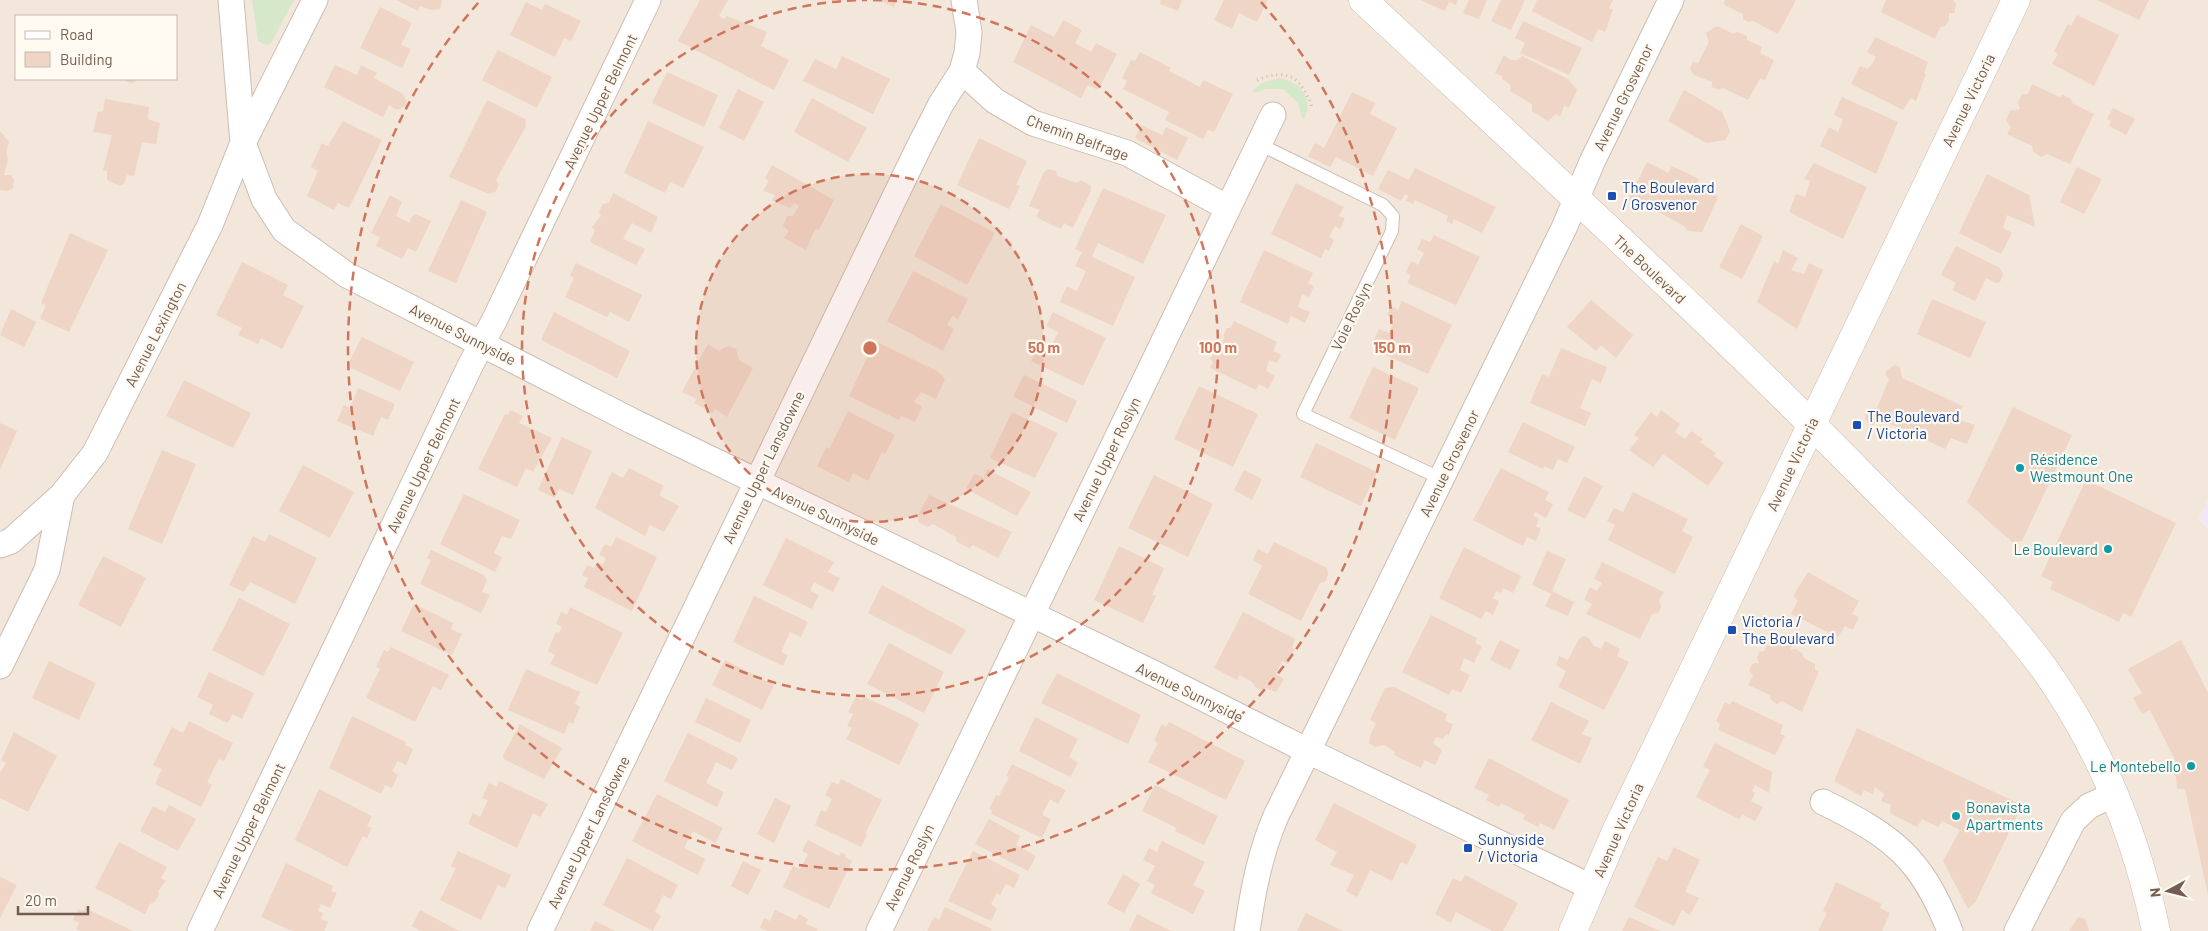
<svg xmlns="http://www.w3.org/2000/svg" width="2208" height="931" viewBox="0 0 2208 931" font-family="Barlow,sans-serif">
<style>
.residential{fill:#f2e7da;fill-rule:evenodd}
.education{fill:#f2e7f7}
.green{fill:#d6e8ca}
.building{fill:#eed5c5}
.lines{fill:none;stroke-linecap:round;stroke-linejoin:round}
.service-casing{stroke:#ccbdb2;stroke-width:14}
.minor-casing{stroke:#ccbdb2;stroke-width:27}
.tertiary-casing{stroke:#ccbdb2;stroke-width:29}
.secondary-casing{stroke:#cebdaf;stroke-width:29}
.path{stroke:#d3b9a8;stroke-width:3;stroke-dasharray:1 4;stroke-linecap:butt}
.service{stroke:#fff;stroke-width:12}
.minor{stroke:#fff;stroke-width:25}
.tertiary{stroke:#fff;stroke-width:28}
.secondary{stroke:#fff;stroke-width:28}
.ring{fill:none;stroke:#ce755c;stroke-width:2.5;stroke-dasharray:9 6}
.transit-dot{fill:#1a4fb4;stroke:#fef9f1;stroke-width:2}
.culture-dot{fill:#0f9aa8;stroke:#fef9f1;stroke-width:2}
.labels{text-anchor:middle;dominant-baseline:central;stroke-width:4.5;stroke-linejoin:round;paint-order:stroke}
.street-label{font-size:15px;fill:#745d50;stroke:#fef9f1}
.transit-label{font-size:15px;fill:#164399;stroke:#fef9f1;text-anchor:start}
.culture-label{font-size:15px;fill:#0d838f;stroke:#fef9f1;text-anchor:start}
.centre{fill:#ce755c;stroke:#fef9f1;stroke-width:2.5}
.ring-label{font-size:15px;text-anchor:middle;font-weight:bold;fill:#ce755c;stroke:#fef9f1;stroke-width:4.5;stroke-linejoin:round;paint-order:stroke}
</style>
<rect width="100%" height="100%" fill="#fbf5eb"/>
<path class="residential" d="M0,0H2208V500L2199,519L2208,528V931H0ZM16,16H176V79H16Z"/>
<path class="education" d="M2208,500V528L2199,519Z"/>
<path class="green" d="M252,0H294L271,43L266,45L258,41Z
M1279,78C1299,81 1315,99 1304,119L1302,118L1298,103L1283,89H1266L1255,93L1252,91L1262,83Z"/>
<path class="building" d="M396,0H442V2L440,9L431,10L420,6L418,11Z
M700,0H728L719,16L724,19L727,16L767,32L761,46L789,60L774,90L678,41Z
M879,0H897L894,7Z
M1161,0H1182L1178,11L1160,4Z
M1224,0H1268L1257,22L1239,13L1232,29L1214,20Z
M1420,0H1458L1456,5L1449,2L1445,11Z
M1469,0H1487L1479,19L1463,13Z
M1501,0H1525L1511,30L1491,21Z
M1537,0H1613L1609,8L1613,10L1605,32L1598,29L1592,42L1532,11Z
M1725,0H1796L1778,34L1753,21L1748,22L1743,19V14L1726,6L1724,3Z
M1886,0H1953L1956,4L1954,13H1949V20L1945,26L1940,27L1935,39L1881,12Z
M2097,0H2149L2139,20Z
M526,2L542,10L545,4L581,21L571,41L564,38L555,57L510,35Z
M380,7L412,23L401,45L411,49L402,68L360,48Z
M2077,15L2119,35L2094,86L2052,64L2058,54L2054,51L2068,24L2071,26Z
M1063,20L1082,30L1075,43L1091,52L1096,43L1117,54L1098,90L1088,85L1081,98L1013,62L1031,25L1054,37Z
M1523,21L1582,48L1569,75L1520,53L1525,43L1515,38Z
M1717,26L1734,34L1737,32L1747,36V40L1762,47L1760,53L1774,60L1765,80L1760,79L1748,100L1723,88L1718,90L1712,87V82L1694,75L1690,69L1693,62L1698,63L1709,42L1706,33Z
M1875,37L1928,62L1924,73L1926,74L1916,101L1911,98L1903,110L1851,84L1860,66L1868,69L1871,65L1876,57L1867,52Z
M498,50L552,77L537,108L482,80Z
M1140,52L1171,68L1169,71L1200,87L1203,80L1233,94L1214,132L1208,130L1203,139L1165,120L1169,112L1123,89L1127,81L1122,78L1131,60L1135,61Z
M1504,55L1511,60H1518L1522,56L1568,79L1577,90L1569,108L1564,106L1560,117L1556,114L1548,121L1532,111V104L1510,91L1511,86L1508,83L1502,79V76L1495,73Z
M842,56L890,79L873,114L803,81L815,59L836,69Z
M335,65L357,75L361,65L377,73L374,78L403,94L408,105L397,110L389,105L383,117L324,87Z
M667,72L718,95L704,127L652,103Z
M124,79H138L133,83L127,82Z
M2032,84L2059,97L2063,95L2071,99L2072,103L2094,114L2070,164L2047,154L2041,157L2033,151L2032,146L2007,134L2011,127L2006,120L2010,111L2020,109L2018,103L2022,94H2028Z
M738,89L764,102L744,141L719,128Z
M1684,90L1722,112L1730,131L1725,140L1706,143L1668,121Z
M1352,92L1375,103L1370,114L1397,128L1373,176L1336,157L1330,167L1308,156L1315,143L1324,148Z
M1842,97L1898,122L1876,174L1820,146L1829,127L1838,132L1843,119L1834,115Z
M812,98L867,128L848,162L794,132Z
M105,99L149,107L148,119L160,123L156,144L142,142L134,176L127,175L124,184L120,186L107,180V171L103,170L112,135L93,132L98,112L103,111Z
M487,100L525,119L526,126L496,180L499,185L495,192L489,194L449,177Z
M2113,108L2135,119L2126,135L2109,126L2111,121L2107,119Z
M343,121L382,140L349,208L338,203L334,210L307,196L318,171L311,167L322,143L328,146Z
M648,121L704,147L683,188L670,182L665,193L624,173Z
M1141,125L1162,135L1166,127L1188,138L1177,160L1135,138Z
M0,131L9,142L6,152L8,160L4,175H11L14,180L13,188L7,191L0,190Z
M979,138L1027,161L1016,185L1020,186L1009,209L957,185Z
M1647,162L1668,173L1672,166L1699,179L1697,185L1718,197L1702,232L1688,231L1684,226L1648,206L1637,205L1629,199Z
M1814,163L1867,187L1843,239L1789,212L1796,194L1805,197L1810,181L1804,179Z
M772,165L834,200L819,230L815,229L806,250L784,238L789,231L783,226L787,216H793L799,206L794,203L790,208L772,200L775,195L763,191L769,181L765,178Z
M2077,167L2102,179L2084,214L2060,202Z
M1415,168L1496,207L1482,233L1454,219L1452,224L1446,221L1448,216L1442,213L1415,200L1413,204L1406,201L1408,196L1405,194L1401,201L1378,189L1388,170L1409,180Z
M1048,169L1056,171L1057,176L1077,183L1081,180L1091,186L1090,193L1073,228L1064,223L1061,229L1050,224L1036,217L1040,210L1029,206L1044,172Z
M1987,174L2029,195L2035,227L2007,215L2003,228L2012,233L2001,254L1959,233Z
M1296,183L1344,207L1339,216L1345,218L1340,229L1335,226L1329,237L1334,240L1329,251L1325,249L1321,258L1271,234Z
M1103,188L1166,215L1143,264L1098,243L1092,257L1135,277L1113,326L1060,302L1067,286L1077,291L1086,271L1075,266L1082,252L1075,249Z
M613,193L658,217L651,233L632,223L623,239L645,249L636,265L590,242L595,231L592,227L601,216L599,211L603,204L609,203Z
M390,195L402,202L396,216L410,223V219L415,214L431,221L416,252L408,248L402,259L376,246L380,237L371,233Z
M461,200L487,212L456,283L428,271Z
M941,204L995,233L967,285L914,256Z
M1741,224L1763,236L1742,279L1719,267Z
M70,233L108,250L69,332L40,319L46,305L41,303Z
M1434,235L1480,257L1456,305L1407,283L1411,275L1406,272L1411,261L1418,265L1424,253L1417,249L1422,239L1430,242Z
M1956,246L2000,268L2003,274L2000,282L1996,283L1986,278L1975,301L1952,290L1956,283L1941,275Z
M1264,250L1313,273L1308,283L1314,286L1309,297L1302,294L1298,307L1310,312L1305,323L1291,316L1288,324L1240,302Z
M1783,250L1798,258L1791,270L1804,274L1809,263L1823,270L1797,329L1757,302L1774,261L1778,264Z
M242,262L288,285L283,295L304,306L282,349L261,338L258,344L238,335L242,328L216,315Z
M576,263L642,295L629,322L610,312L607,317L565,297L574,278L570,275Z
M913,271L968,299L958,319L952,316L947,325L954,329L943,351L887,321Z
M1932,299L1986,322L1970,358L1917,334Z
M1591,300L1633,335L1616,358L1601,345L1596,351L1567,327Z
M1402,301L1452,325L1428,374L1381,353L1384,345L1374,340L1379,329L1389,333L1395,319L1387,315L1391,306L1398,310Z
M11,309L36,322L24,347L0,335Z
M554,312L630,351L617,378L541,340Z
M1053,312L1106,338L1083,386L1031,361L1041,342L1051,347L1058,332L1046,326Z
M1234,321L1277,342L1273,351L1281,355L1277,363L1269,360L1266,371L1275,376L1268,389L1259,384L1256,390L1210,368L1213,362L1210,359L1225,338L1223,336L1227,328H1231Z
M362,337L414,362L400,391L347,366Z
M875,341L937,371L945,379L936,399L921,392L914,402L922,406L915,422L901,416L899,420L849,396Z
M708,344L719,351L723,348L729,346L736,349L739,360L753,368L727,417L715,409L713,413L694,403L697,399L682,392Z
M1561,348L1607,367L1601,383L1592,379L1580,408L1591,413L1585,426L1530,403L1542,374L1549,377Z
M1895,365L1900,367L1902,378L1963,406L1957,419L1975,425L1967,444L1951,438L1945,449L1882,420L1872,425L1867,422L1865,417L1868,411L1872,408H1877L1889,379L1885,374L1887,370Z
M1373,367L1419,388L1395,440L1349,418Z
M1024,375L1077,401L1067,423L1013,397Z
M184,380L251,413L233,448L166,416Z
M1199,386L1258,414L1233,467L1174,439Z
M358,388L395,404L388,420L381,417L373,436L337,421L344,405L350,408Z
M2013,407L2072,435L2022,541L2012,542L1967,502Z
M510,410L523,416L519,423L552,438L533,472L526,468L517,487L478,469L505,414L508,415Z
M1661,410L1680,424L1675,432L1685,439L1691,431L1703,439L1700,442L1716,453L1714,456L1724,463L1708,486L1663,454L1653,467L1629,450L1639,438L1634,435L1651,412L1657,417Z
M848,411L895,435L885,454L882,452L868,481L853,473L849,482L817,466L826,447L829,449Z
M1012,412L1058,433L1035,478L990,458Z
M1523,422L1575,447L1567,463L1558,459L1553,470L1544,466L1543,469L1508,452Z
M0,423L17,431L0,470Z
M562,437L592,451L573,495L559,489L555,498L538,490Z
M1316,443L1377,472L1361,506L1300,477Z
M162,450L196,464L162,544L128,529Z
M303,465L354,492L330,538L279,511Z
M629,468L664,486L659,495L679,506L664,532L650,525L645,536L595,508L612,472L623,478Z
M1501,468L1549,492L1545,500L1553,504L1546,518L1535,512L1533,516L1539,518L1536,527L1541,528L1536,541L1527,537L1523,546L1473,520Z
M987,469L1031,492L1017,516L966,489L974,474L984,478Z
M1244,470L1262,479L1252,500L1234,490Z
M1154,475L1213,504L1188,557L1128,528Z
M1584,476L1603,486L1585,519L1567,510Z
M2086,480L2176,523L2131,617L2123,613L2119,622L2050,589L2053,582L2041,576Z
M1633,492L1688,519L1682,531L1693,537L1675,574L1608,540L1615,525L1607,521L1614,508L1623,512Z
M464,494L520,520L511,539L502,536L494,553L502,557L495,572L440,544Z
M929,495L1012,532L998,558L973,545L969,548L956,541V537L933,524L928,527L919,523L917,517Z
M269,534L317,558L295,604L250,582L244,592L229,585L253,536L265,542Z
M616,537L657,557L632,611L584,587L588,578L582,575L587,565L594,568L597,563L603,565L606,558L599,555L605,544L611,547Z
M786,538L834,562L828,572L840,578L833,592L814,582L810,591L819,595L812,609L763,585Z
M1274,542L1327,568L1328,574L1326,581L1320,583L1301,621L1248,594L1262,566L1253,560L1258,549L1268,554Z
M1119,546L1164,568L1152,595L1156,596L1143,623L1094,600Z
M1464,547L1521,576L1513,593L1503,588L1501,593L1496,591L1493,598L1499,601L1493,615L1486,611L1481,619L1439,598Z
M431,550L484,575L487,580L482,592L490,595L481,613L420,584L431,560L427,558Z
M1547,551L1566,559L1552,591L1574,602L1568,616L1545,606L1551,594L1532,585Z
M103,556L146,578L121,627L78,605Z
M1602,562L1664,592L1659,600L1661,607L1658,613L1652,614L1640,639L1586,614L1592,604L1584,600L1590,587L1597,591L1602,583L1594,579Z
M1808,572L1859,601L1852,614L1859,617L1853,630L1845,626L1838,637L1791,614L1798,600L1793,596Z
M882,585L966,630L951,655L868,613Z
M754,596L808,622L801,637L790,632L781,652L788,655L783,666L733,642Z
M239,598L290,624L263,676L212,650Z
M414,604L453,623L451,629L462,634L452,655L401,631Z
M570,607L623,633L597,685L550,664L555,655L548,651L556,632L559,633L562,627L556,624L561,612L567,615Z
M1243,612L1295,639L1292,648L1295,649L1288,664L1282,661L1276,674L1284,679L1276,692L1266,688L1262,690L1255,687L1252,682L1240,675L1237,680L1214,668Z
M1431,615L1477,638L1475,643L1482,646L1474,663L1464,658L1460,670L1470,675L1461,693L1452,689L1449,695L1402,672Z
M1772,634L1793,643L1790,650L1796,649L1802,653L1804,658L1815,664V670L1819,671L1802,712L1782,701L1777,704L1771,700L1770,695L1748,685L1753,675L1749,671L1752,664L1759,663L1757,658L1759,652L1764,651Z
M1584,636L1589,638L1594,646L1601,649L1605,641L1620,649L1617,656L1629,662L1604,710L1558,687L1566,671L1556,665L1559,656L1568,660L1579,639Z
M1500,640L1520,650L1510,670L1490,660Z
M2181,640L2208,693V895L2185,789H2177L2176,777L2169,768L2177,764L2150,710L2142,714L2133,698L2142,693L2128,669Z
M889,643L944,672L924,713L867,684Z
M391,647L449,675L441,690L433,686L415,722L366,698L380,669L376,667L384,650L388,652Z
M725,660L774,685L762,710L712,685Z
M49,661L96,683L79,720L32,698Z
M526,669L580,692L575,704L580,707L573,724L569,722L564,734L508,710Z
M209,672L254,693L242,719L232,714L228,723L209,714L213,705L197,697Z
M1057,673L1141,715L1128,744L1041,703Z
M1394,687L1447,714L1445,721L1453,724L1449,735L1446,734L1443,739L1436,737L1433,743L1442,750L1435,765L1424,760L1421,768L1394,755L1395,752L1384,745L1375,747L1369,743L1370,736L1376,723L1370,720L1385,688Z
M856,697L862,700L864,697L912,719L919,724L899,765L846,739L852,728L847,726L853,714L848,712Z
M706,698L751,720L740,743L695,722Z
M1732,701L1783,725L1780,734L1785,736L1775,755L1718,730L1720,724L1716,721L1725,702L1730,705Z
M1551,702L1589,721L1582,734L1592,738L1580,764L1531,740Z
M352,716L406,742L405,745L413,749L406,765L398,761L392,771L398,775L392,788L385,785L381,794L329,768Z
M1035,717L1078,739L1069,757L1078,763L1070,777L1019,751Z
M189,721L233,743L224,761L219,759L207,782L212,785L201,807L155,784L162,769L153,765L172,727L183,733Z
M1169,722L1245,761L1226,800L1148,762L1158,743L1154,740L1162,724L1166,727Z
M520,724L562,748L544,779L504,759L503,755Z
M1857,728L2022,805L1976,901L1968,909L1943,861L1960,830L1942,821L1938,827L1922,819L1917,827L1890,813L1891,805L1881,801L1884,794L1875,787L1873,794L1864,790L1861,796L1834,781Z
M14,732L57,756L28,812L0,798V773L6,763L1,760Z
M688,733L738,758L732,770L716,762L706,783L724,792L717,807L664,781Z
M1715,743L1772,772L1769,793L1755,785L1752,791L1755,793L1751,801L1763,807L1755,821L1742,814L1739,819L1696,797L1710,770L1703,766Z
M1489,758L1569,800L1554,830L1540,823L1538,827L1523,819L1525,815L1501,803L1499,807L1486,800L1489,795L1474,788Z
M1012,764L1066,790L1058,804L1050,799L1042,815L1051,819L1042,838L991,814L992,811L989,809L996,795L999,796L1009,777L1006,776Z
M841,779L882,800L865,834L867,835L861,847L815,825L821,810L826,812L832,799L825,795L832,782L838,785Z
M499,781L548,804L540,817L533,813L517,848L468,824L473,813L480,817L488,800L482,798L489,783L497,787Z
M1155,785L1218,816L1204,845L1175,831L1177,828L1142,811Z
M319,789L372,816L367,826L372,828L367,838L363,836L347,867L295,840Z
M657,794L723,828L715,843L693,831L684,848L705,859L698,875L632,841Z
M775,798L791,806L774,843L757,834Z
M1334,803L1417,845L1407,865L1401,862L1392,881L1370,870L1357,897L1346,891L1354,875L1330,865L1337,852L1315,840Z
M169,805L196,819L178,851L140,831L153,806L165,812Z
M989,819L1020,836L1016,845L1036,856L1028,871L975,844Z
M808,840L839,856L841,852L846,855L845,857L852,861L829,909L783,887L793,866L800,869L802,866L808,854L802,851Z
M1162,841L1205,862L1193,885L1205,891L1193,914L1151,893L1155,885L1147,881L1155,866L1143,860L1149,848L1157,852Z
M119,842L167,867L161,878L166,881L158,891L159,895L154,902L150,904L145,914L95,888Z
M1674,847L1700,860L1685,892L1699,898L1690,915L1682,910L1674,926L1634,907L1658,857L1667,861Z
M458,851L511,875L505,888L498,885L481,920L440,900L456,868L451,866Z
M973,851L1020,875L1014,888L1006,884L1000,895L997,893L991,904L997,909L991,921L948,901Z
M627,858L678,885L671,899L663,895L655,912L661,916L653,931L603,905Z
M743,861L761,870L748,895L731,886Z
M286,863L333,886L331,891L337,893L330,908L321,904L318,911L323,913L321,919L328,922L324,931H292L261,917Z
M1123,874L1140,884L1124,913L1107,904Z
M1465,875L1518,903L1503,931H1492L1456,912L1451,923L1435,914L1453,878L1461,882Z
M0,877L17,885L0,918Z
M1836,882L1882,904L1880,908L1890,913L1882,931H1818L1827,913L1823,911Z
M945,907L992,929L991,931H927L934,917L939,920Z
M85,908L133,931H80L76,929L79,923L73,920L78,909L84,911Z
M420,910L459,931H421L412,926Z
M775,910L796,920L799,914L808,919L806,924L818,929L817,931H767L760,928L764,918L770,921Z
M1306,913L1343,931H1297Z
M1137,914L1171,931H1129Z
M1629,917L1660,931H1622Z
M2078,917L2085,919L2089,931H2069Z
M595,921L615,931H590Z"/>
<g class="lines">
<defs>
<path id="service" d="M1259,144L1383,205L1393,216L1392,231L1303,414L1442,479"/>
<path id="minor" d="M231,0L243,143L264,199L284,230L347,275L632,421L1153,673L1308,751L1593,888
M962,71L995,101L1033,123L1127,153L1228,208
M0,545L11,541L62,495
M0,666L47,570L62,495L95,453L210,225L243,143L315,0
M1823,802C1892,836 1921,857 1950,931
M200,931L471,364L494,321L648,0
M540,931L919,147L941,104L962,71L967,53L969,32L964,0
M879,931L1273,115
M1247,931C1253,891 1260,853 1276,816L1564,228L1592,162L1671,0
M2017,931L2073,821L2089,806L2113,795"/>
<path id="tertiary" d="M1573,931L1617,829L2016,0"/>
<path id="secondary" d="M1363,0C1533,159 1706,316 1869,482C1936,550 2010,613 2062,695C2108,767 2139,848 2156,931"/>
</defs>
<use href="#service" class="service-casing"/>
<use href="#minor" class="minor-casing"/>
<use href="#tertiary" class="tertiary-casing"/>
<use href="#secondary" class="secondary-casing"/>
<path class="path" d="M1257,80C1288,67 1301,78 1312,107"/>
<use href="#service" class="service"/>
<use href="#minor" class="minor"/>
<use href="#tertiary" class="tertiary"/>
<use href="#secondary" class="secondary"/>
</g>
<circle cx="870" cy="348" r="174" fill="#ce755c" fill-opacity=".12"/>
<g class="ring">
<circle cx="870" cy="348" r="174"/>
<path d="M873 0A348 348 0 1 1 867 0"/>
<path d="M1261 2A522 522 0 1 1 479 2"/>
</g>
<g class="transit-dot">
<rect x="1607" y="191" width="10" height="10" rx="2.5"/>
<rect x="1852" y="420" width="10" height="10" rx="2.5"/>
<rect x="1727" y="625" width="10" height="10" rx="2.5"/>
<rect x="1463" y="843" width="10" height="10" rx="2.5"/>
</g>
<g class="culture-dot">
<circle cx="2020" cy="468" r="5"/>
<circle cx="2108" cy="549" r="5"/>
<circle cx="2191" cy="766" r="5"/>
<circle cx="1956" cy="816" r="5"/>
</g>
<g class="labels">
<g class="street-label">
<text transform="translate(1623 97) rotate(-64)">Avenue Grosvenor</text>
<text transform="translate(1968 100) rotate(-64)">Avenue Victoria</text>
<text transform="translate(600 101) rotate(-64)">Avenue Upper Belmont</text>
<text transform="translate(1078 137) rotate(20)">Chemin Belfrage</text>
<text transform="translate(1650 269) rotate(43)">The Boulevard</text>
<text transform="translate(1351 316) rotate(-64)">Voie Roslyn</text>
<text transform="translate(155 334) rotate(-63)">Avenue Lexington</text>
<text transform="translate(463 334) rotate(27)">Avenue Sunnyside</text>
<text transform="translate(1106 459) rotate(-64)">Avenue Upper Roslyn</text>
<text transform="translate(1449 463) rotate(-64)">Avenue Grosvenor</text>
<text transform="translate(1792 464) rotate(-65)">Avenue Victoria</text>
<text transform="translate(423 465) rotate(-64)">Avenue Upper Belmont</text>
<text transform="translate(763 467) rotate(-64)">Avenue Upper Lansdowne</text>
<text transform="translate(826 515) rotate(26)">Avenue Sunnyside</text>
<text transform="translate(1190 692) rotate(26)">Avenue Sunnyside</text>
<text transform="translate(248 830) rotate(-64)">Avenue Upper Belmont</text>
<text transform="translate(1618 830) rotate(-66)">Avenue Victoria</text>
<text transform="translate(588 832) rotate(-64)">Avenue Upper Lansdowne</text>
<text transform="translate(909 867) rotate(-64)">Avenue Roslyn</text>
</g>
<g class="transit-label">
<text x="1622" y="187">The Boulevard<tspan x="1622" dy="17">/ Grosvenor</tspan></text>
<text x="1867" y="416">The Boulevard<tspan x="1867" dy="17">/ Victoria</tspan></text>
<text x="1742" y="621">Victoria /<tspan x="1742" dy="17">The Boulevard</tspan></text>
<text x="1478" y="839">Sunnyside<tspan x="1478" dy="17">/ Victoria</tspan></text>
</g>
<g class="culture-label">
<text x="2030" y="459">Résidence<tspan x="2030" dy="17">Westmount One</tspan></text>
<text x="2098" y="549" text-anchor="end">Le Boulevard</text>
<text x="2181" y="766" text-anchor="end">Le Montebello</text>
<text x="1966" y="807">Bonavista<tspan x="1966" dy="17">Apartments</tspan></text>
</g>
</g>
<circle cx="870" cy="348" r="8" class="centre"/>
<g class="ring-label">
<text x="1044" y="353">50 m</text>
<text x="1218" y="353">100 m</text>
<text x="1392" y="353">150 m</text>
</g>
<rect x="15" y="15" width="162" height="65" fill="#fef9f1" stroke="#c7bbb1"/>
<rect x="25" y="31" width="25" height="8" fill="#ffffff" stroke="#c7bbb1"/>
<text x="60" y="40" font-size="15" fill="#745d50">Road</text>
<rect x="25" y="52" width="25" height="15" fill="#eed5c5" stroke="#c7bbb1"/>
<text x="60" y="65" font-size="15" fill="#745d50">Building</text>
<g transform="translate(2168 891) rotate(263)" stroke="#fef9f1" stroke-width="4" paint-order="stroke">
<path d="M0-4L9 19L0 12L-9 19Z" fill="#745d50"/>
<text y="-8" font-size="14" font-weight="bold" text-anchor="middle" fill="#745d50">N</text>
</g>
<path d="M18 906v8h70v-8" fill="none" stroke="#745d50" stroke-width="2.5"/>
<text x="25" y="906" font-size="15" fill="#745d50" stroke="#fef9f1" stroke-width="4" paint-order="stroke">20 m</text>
</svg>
